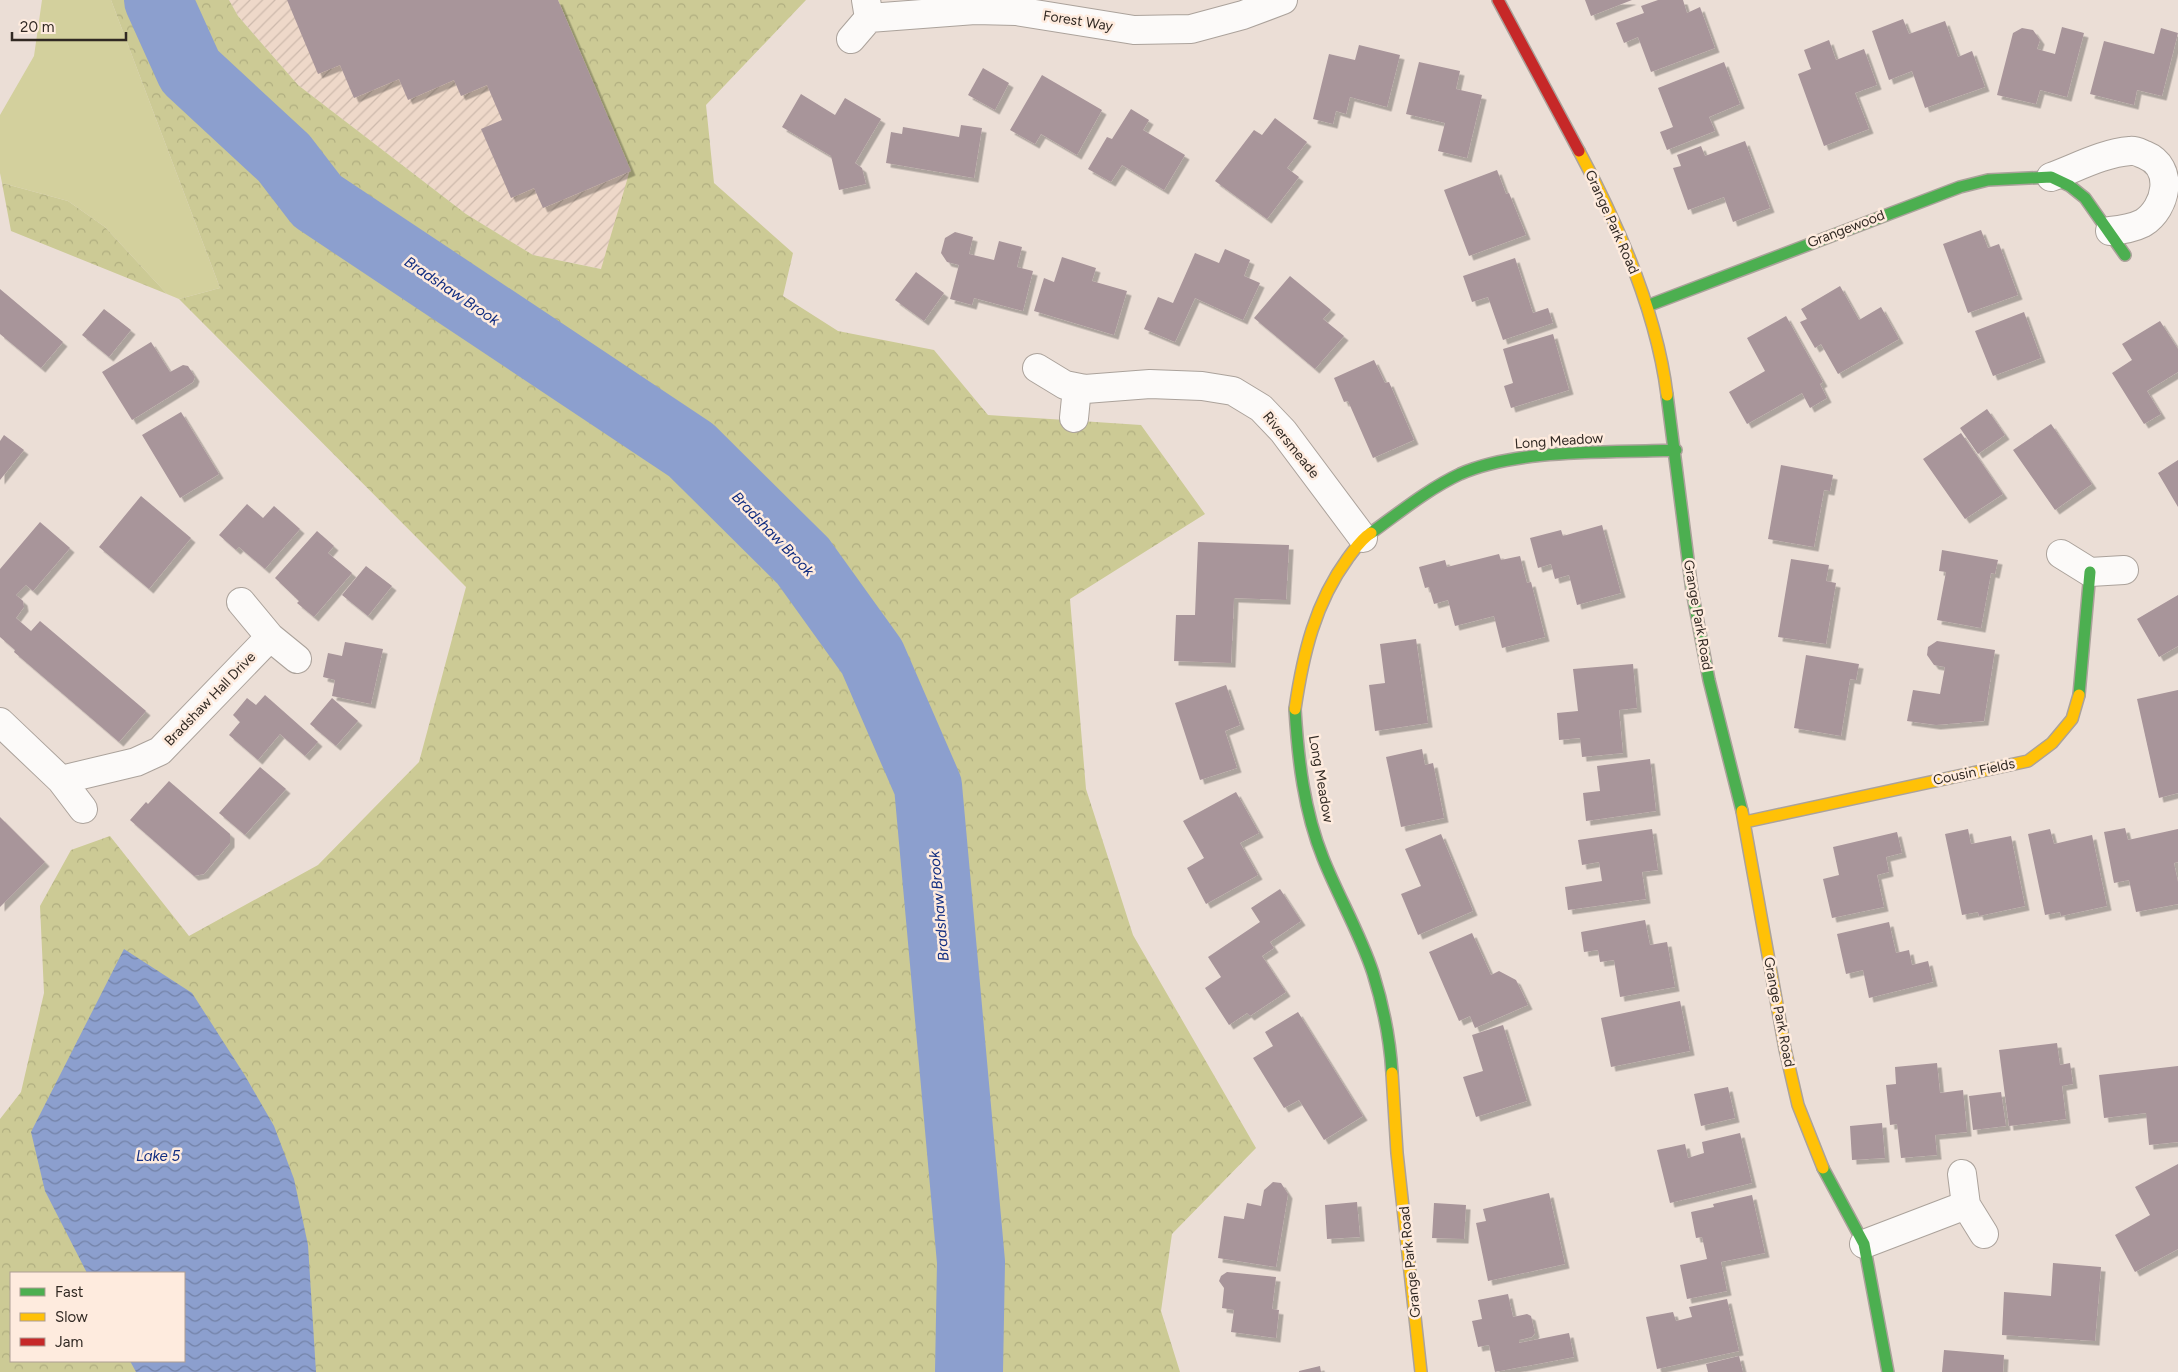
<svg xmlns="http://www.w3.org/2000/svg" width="2178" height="1372" viewBox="0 0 2178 1372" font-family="Figtree,sans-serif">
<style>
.industrial{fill:url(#industrial-furrows)}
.green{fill:#d3d09d}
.forest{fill:url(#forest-crowns);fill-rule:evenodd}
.water{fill:url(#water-waves)}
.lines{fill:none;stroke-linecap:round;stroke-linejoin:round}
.river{stroke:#8c9fce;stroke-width:68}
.building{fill:#a8959a;filter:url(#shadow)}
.street-casing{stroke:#aba29b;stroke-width:30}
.fast-casing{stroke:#aba29b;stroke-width:14}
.slow-casing{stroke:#aba29b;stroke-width:14}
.jam-casing{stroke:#aba29b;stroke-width:14}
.street{stroke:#fcfaf9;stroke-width:28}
.fast{stroke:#4caf50;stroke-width:11}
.slow{stroke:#ffc107;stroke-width:11}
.jam{stroke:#c62828;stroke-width:11}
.labels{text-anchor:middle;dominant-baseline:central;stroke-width:5;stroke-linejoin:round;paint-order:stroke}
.street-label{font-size:14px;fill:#312923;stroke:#feebde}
.water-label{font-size:15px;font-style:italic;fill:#102c80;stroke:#feebde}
</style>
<defs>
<pattern id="industrial-furrows" width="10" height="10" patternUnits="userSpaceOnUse" patternTransform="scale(1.25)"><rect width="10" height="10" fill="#eed8c9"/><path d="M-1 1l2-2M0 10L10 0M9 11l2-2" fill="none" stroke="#cdb9ac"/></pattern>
<pattern id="forest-crowns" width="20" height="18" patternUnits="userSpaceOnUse" patternTransform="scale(1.25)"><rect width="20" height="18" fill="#ccca95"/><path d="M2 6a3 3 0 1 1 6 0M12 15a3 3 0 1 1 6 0" fill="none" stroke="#b0ae80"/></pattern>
<pattern id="water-waves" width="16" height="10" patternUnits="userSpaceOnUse" patternTransform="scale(1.25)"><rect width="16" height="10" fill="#8c9fce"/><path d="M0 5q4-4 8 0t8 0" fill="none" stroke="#7382a7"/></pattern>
<filter id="shadow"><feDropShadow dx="4.5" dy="4.5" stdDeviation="0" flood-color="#0004"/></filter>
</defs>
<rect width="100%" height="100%" fill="#ebded6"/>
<path class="industrial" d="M229,0H558L631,171L602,269L533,255L466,214L298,85L238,16Z"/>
<path class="green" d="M42,0H111L220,288L179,299L167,294L105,227L68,201L2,183L0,173V115L34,56Z"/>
<path class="forest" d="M111,0H229L238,16L298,85L466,214L533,255L601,269L630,170L558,0H806L706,105L714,183L793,253L783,296L838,331L934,350L988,415L1141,425L1205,514L1070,599L1086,789L1133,935L1256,1148L1172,1234L1161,1311L1180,1372H0V1119L21,1092L44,993L40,906L71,850L110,836L189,936L318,865L419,762L466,587L179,299L220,288ZM11,1273H184V1361H11Z
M2,183L68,201L105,227L167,294L11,231Z"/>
<path class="water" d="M124,949L192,993L244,1074L274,1126L294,1179L308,1245L316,1372H136L130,1361H184V1273H87L45,1191L31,1132Z"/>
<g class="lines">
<path class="river" d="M158,0L190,71L284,158L317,201L691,450L803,561L872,657L928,786L971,1262L969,1372"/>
</g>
<path class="building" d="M287,0H558L631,171L543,208L534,188L511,198L481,129L502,120L487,85L461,96L454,80L408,100L399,79L354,98L340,65L318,74Z
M1585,0H1632L1591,16Z
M1658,0H1683L1687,13L1700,7L1715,48L1651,72L1638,37L1624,43L1616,23L1644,13L1641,6Z
M1903,19L1909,34L1945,21L1958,57L1972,51L1985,87L1925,108L1912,71L1889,80L1872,31Z
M2062,27L2084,33L2067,97L2040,90L2036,104L1997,95L2013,33L2022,28L2033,30L2040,40L2037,49L2055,54Z
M2161,28L2178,33L2162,96L2137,90L2134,105L2090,94L2104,41L2154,54Z
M1829,40L1836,60L1864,49L1877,85L1855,93L1869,129L1824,146L1798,74L1811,69L1804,50Z
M1359,45L1400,55L1387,107L1350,97L1346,114L1336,111L1333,124L1313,119L1329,54L1355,60Z
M1419,62L1460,71L1456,89L1482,95L1467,158L1438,151L1445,123L1406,114Z
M1724,62L1740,104L1709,117L1715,131L1667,150L1660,132L1673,127L1658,88Z
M983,68L1009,83L995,110L968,95Z
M1042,75L1102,110L1077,155L1041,134L1035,144L1010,130Z
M801,94L835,115L845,98L881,119L855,163L862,168L866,184L839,190L831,156L782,127Z
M1131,109L1149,120L1143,130L1185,155L1164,190L1122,165L1111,182L1088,169L1107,137L1112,139Z
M1275,118L1307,142L1287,168L1299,177L1267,219L1215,181L1254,130L1262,135Z
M961,125L982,128L974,178L886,163L891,132L902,134L903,127L959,137Z
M1745,141L1770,208L1733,222L1724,197L1688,210L1673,168L1681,166L1677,155L1701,146L1705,156Z
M1497,170L1506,194L1509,193L1526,235L1469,256L1444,190Z
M1981,230L1988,248L1999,244L2018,295L1968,313L1943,244Z
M955,232L973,237L969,254L994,260L999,241L1022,247L1017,267L1033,271L1023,311L974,298L972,305L950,299L959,265L947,262L941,253L945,238Z
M1225,249L1250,260L1244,276L1260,283L1243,320L1195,298L1175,342L1144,329L1158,297L1173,303L1195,253L1219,263Z
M1062,257L1096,268L1092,281L1127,291L1114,335L1034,311L1044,278L1054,282Z
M1515,258L1533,313L1548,308L1553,323L1503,340L1488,297L1472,302L1463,276Z
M916,272L944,293L924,321L895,300Z
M1290,276L1331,310L1323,319L1344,336L1315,369L1254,318Z
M1840,286L1859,320L1881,307L1899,339L1838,374L1821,344L1815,348L1800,322L1807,319L1801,309Z
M0,289L63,342L41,368L0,334Z
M104,309L131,330L109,357L82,335Z
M2024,312L2041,358L1993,376L1975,331Z
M1786,316L1823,382L1820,384L1827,398L1810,408L1802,393L1747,424L1729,392L1765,371L1747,338Z
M2160,321L2178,349V372L2147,391L2161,414L2144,424L2112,373L2132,360L2122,344Z
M1553,334L1569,390L1511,408L1504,386L1513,383L1503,349Z
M151,342L170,372L183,365L188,366L195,377L193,382L132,420L102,372Z
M1374,360L1385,383L1389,382L1414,440L1373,458L1348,401L1344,402L1334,378Z
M1987,409L2005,435L1978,454L1960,428Z
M181,412L219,474L180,498L142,435Z
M2051,424L2092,484L2055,510L2013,450Z
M1961,433L2003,494L1965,519L1923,459Z
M4,435L24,450L0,480V441Z
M2178,460V507L2158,473Z
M1781,465L1833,475L1830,491L1824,490L1814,547L1768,539Z
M141,496L191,538L149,589L99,547Z
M247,504L263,518L274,506L300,529L265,569L239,547L236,550L219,535Z
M40,522L70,548L33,591L26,585L16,595L23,601L24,607L16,618L31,631L40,621L146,711L119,742L14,652L15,650L0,637V569Z
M1602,525L1621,593L1577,605L1569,575L1555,579L1551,564L1538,568L1530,538L1561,530L1563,536Z
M317,531L334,546L328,553L352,573L314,617L297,603L299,601L275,578Z
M1198,542L1289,545L1286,600L1234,598L1231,663L1174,661L1176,615H1195Z
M1942,550L1998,560L1995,574L1991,573L1981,628L1937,620L1946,572L1939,571Z
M1499,554L1501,560L1520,556L1527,583L1531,582L1545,637L1502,648L1494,616L1455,626L1448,600L1434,604L1429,587L1425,588L1419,567L1445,560L1447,567Z
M1791,559L1829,565L1826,581L1836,583L1826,644L1778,637Z
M366,566L392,586L368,616L342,595Z
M2178,595V646L2159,657L2137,619Z
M1416,639L1428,723L1375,731L1369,685L1385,683L1380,644Z
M1937,641L1995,650L1984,721L1936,725L1907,721L1913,690L1940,694L1945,667L1934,665L1927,655L1928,647Z
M345,642L383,649L371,704L332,696L335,680L323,677L328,653L342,656Z
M1806,655L1859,664L1856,680L1850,679L1841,736L1794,728Z
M1633,664L1637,708L1619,710L1623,753L1582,757L1580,738L1559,740L1557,713L1578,711L1573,669Z
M1226,685L1240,725L1225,731L1237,768L1200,780L1175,703Z
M2178,690V793L2159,798L2137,699Z
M265,695L318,742L305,756L280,734L258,760L229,735L240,722L233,715L247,698L256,705Z
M332,698L358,721L336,746L310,724Z
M1422,749L1425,765L1433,763L1444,818L1401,827L1386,757Z
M1650,759L1656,811L1586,821L1583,793L1600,791L1597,766Z
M260,767L286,789L245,835L219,813Z
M169,781L230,834V843L204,874L194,876L130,820L146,802L148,804Z
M1236,792L1259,833L1240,843L1258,875L1206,904L1187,868L1204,858L1183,821Z
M0,817L45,862L0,907Z
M2125,828L2128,840L2178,829V862L2174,863L2178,882V904L2136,912L2129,880L2114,883L2104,832Z
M1652,829L1658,870L1642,872L1646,899L1568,910L1565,887L1602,881L1599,862L1582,865L1578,840Z
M1968,829L1971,844L2011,836L2025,906L1979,916L1978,912L1962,915L1945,834Z
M2050,829L2054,844L2092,835L2107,906L2061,916L2060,912L2045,915L2028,834Z
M1897,832L1902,853L1886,857L1889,872L1877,875L1884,907L1832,918L1823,879L1839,875L1833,847Z
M1441,834L1473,911L1418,935L1401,894L1421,886L1405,849Z
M1280,889L1301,921L1270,942L1274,948L1262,956L1286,992L1250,1016L1247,1013L1229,1025L1205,988L1221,977L1208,957L1260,922L1251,908Z
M1645,920L1650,945L1667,942L1675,987L1620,997L1614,960L1600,962L1598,950L1584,952L1581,932Z
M1889,922L1896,953L1909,950L1912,965L1928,961L1933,982L1869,998L1863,970L1846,974L1837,934Z
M1472,933L1491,975L1499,971L1516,980L1528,1005L1475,1028L1470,1016L1459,1021L1429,952Z
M1680,1001L1690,1051L1611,1067L1601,1018Z
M1298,1012L1363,1116L1324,1140L1299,1100L1284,1108L1253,1058L1273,1046L1265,1032Z
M1503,1025L1527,1101L1476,1117L1463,1077L1483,1071L1472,1035Z
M2057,1043L2060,1065L2070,1063L2073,1084L2062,1086L2066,1119L2009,1126L1999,1050Z
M1937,1063L1940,1093L1963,1090L1967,1132L1935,1135L1937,1155L1901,1158L1897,1124L1890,1125L1886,1085L1896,1084L1895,1067Z
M2178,1066V1142L2149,1145L2146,1113L2104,1118L2099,1075Z
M1728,1087L1735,1118L1701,1126L1694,1094Z
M2001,1092L2006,1126L1973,1130L1969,1096Z
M1882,1123L1885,1158L1852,1160L1850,1126Z
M1740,1133L1752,1183L1670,1203L1657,1150L1685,1144L1688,1158L1704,1153L1702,1142Z
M2178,1164V1249L2135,1272L2115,1235L2150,1215L2135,1187Z
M1273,1182L1281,1183L1288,1194L1276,1267L1218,1258L1224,1216L1244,1219L1247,1203L1261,1206L1264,1190Z
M1549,1193L1565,1264L1488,1281L1476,1223L1486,1221L1483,1209Z
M1752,1195L1765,1253L1721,1262L1727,1291L1687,1299L1680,1265L1707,1259L1702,1237L1696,1238L1691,1212L1714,1207L1713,1204Z
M1357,1202L1360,1237L1327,1239L1325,1205Z
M1434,1203L1466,1205L1464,1239L1432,1238Z
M2053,1263L2101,1267L2095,1341L2002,1335L2004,1292L2051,1296Z
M1227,1272L1276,1277L1272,1309L1279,1310L1276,1338L1231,1332L1234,1310L1222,1308L1224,1288L1219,1281L1221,1276Z
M1508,1294L1513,1317L1527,1314L1531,1316L1535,1333L1532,1337L1519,1340V1343L1569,1333L1574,1357L1495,1372L1489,1345L1478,1347L1472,1321L1482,1319L1478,1300Z
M1727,1299L1739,1351L1657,1369L1646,1317L1673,1312L1676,1321L1692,1317L1689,1307Z
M1944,1350L2004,1355L2003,1372H1942Z
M1739,1356L1743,1372H1708L1706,1364Z
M1320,1366L1321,1372H1299V1371Z"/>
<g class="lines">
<defs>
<path id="street" d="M869,18L975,10L1016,11L1134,30L1191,29L1243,15L1283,0
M851,39L869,18L866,0
M2051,177C2076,168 2103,153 2130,151C2135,150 2140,153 2145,155C2175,167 2167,208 2143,223C2133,228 2121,230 2110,231
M1037,368L1065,385L1085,389L1150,384L1202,386L1233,391L1261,408L1283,431L1363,538
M1074,418L1077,388
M2061,554L2090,572L2124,570
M241,602L270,637L297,659
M0,722L61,780L83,809
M61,780L136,762L160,751L270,637
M1962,1174L1966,1205L1984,1234
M1864,1244L1966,1205"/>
<path id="fast" d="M1647,306L1960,187L1988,180L2051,177L2070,186L2085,198L2125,255
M1667,395L1692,591L1709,680L1742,811
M1371,533C1400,512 1428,489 1460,474C1519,448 1611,453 1676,450
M2079,695L2090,572
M1295,709C1298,759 1304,811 1323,858C1338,896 1360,933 1373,973C1383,1005 1390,1039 1392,1073
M1823,1168L1864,1244L1888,1372"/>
<path id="slow" d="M1579,151C1618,224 1657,313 1667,395
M1295,709C1303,654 1315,603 1348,558C1355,549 1361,539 1371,533
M1742,811L1785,1049L1798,1105L1823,1168
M1745,822L2028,761L2052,743L2072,719L2079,695
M1392,1073L1397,1153L1421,1372"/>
<path id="jam" d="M1498,0L1579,151"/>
</defs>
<use href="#street" class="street-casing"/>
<use href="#fast" class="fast-casing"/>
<use href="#slow" class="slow-casing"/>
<use href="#jam" class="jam-casing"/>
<use href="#street" class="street"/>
<use href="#fast" class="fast"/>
<use href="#slow" class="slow"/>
<use href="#jam" class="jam"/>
</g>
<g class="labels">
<g class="street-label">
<text transform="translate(1078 21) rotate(9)">Forest Way</text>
<text transform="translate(1612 222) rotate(66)">Grange Park Road</text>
<text transform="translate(1846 229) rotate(-21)">Grangewood</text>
<text transform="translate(1559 441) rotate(-4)">Long Meadow</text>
<text transform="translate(1291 445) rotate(51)">Riversmeade</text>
<text transform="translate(1698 615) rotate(80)">Grange Park Road</text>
<text transform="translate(210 699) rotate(-46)">Bradshaw Hall Drive</text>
<text transform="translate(1974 772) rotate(-12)">Cousin Fields</text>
<text transform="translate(1321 779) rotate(80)">Long Meadow</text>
<text transform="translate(1779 1012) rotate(79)">Grange Park Road</text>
<text transform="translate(1410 1262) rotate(-96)">Grange Park Road</text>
</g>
<g class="water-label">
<text transform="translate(452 291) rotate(34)">Bradshaw Brook</text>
<text transform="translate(773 534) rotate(46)">Bradshaw Brook</text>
<text transform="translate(939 906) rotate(-95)">Bradshaw Brook</text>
<text x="158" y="1156">Lake 5</text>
</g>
</g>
<rect x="10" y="1272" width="175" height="90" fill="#feebde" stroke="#ac9d93"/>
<rect x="20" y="1288" width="25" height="8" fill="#4caf50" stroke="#ac9d93"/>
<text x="55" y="1297" font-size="15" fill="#312923">Fast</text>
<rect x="20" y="1313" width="25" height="8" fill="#ffc107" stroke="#ac9d93"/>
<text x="55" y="1322" font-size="15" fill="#312923">Slow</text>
<rect x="20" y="1338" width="25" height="8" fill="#c62828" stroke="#ac9d93"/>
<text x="55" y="1347" font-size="15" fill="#312923">Jam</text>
<path d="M12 32v8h114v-8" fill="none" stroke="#312923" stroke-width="2.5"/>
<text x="20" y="32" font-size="15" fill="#312923" stroke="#feebde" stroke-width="4" paint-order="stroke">20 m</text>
</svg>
